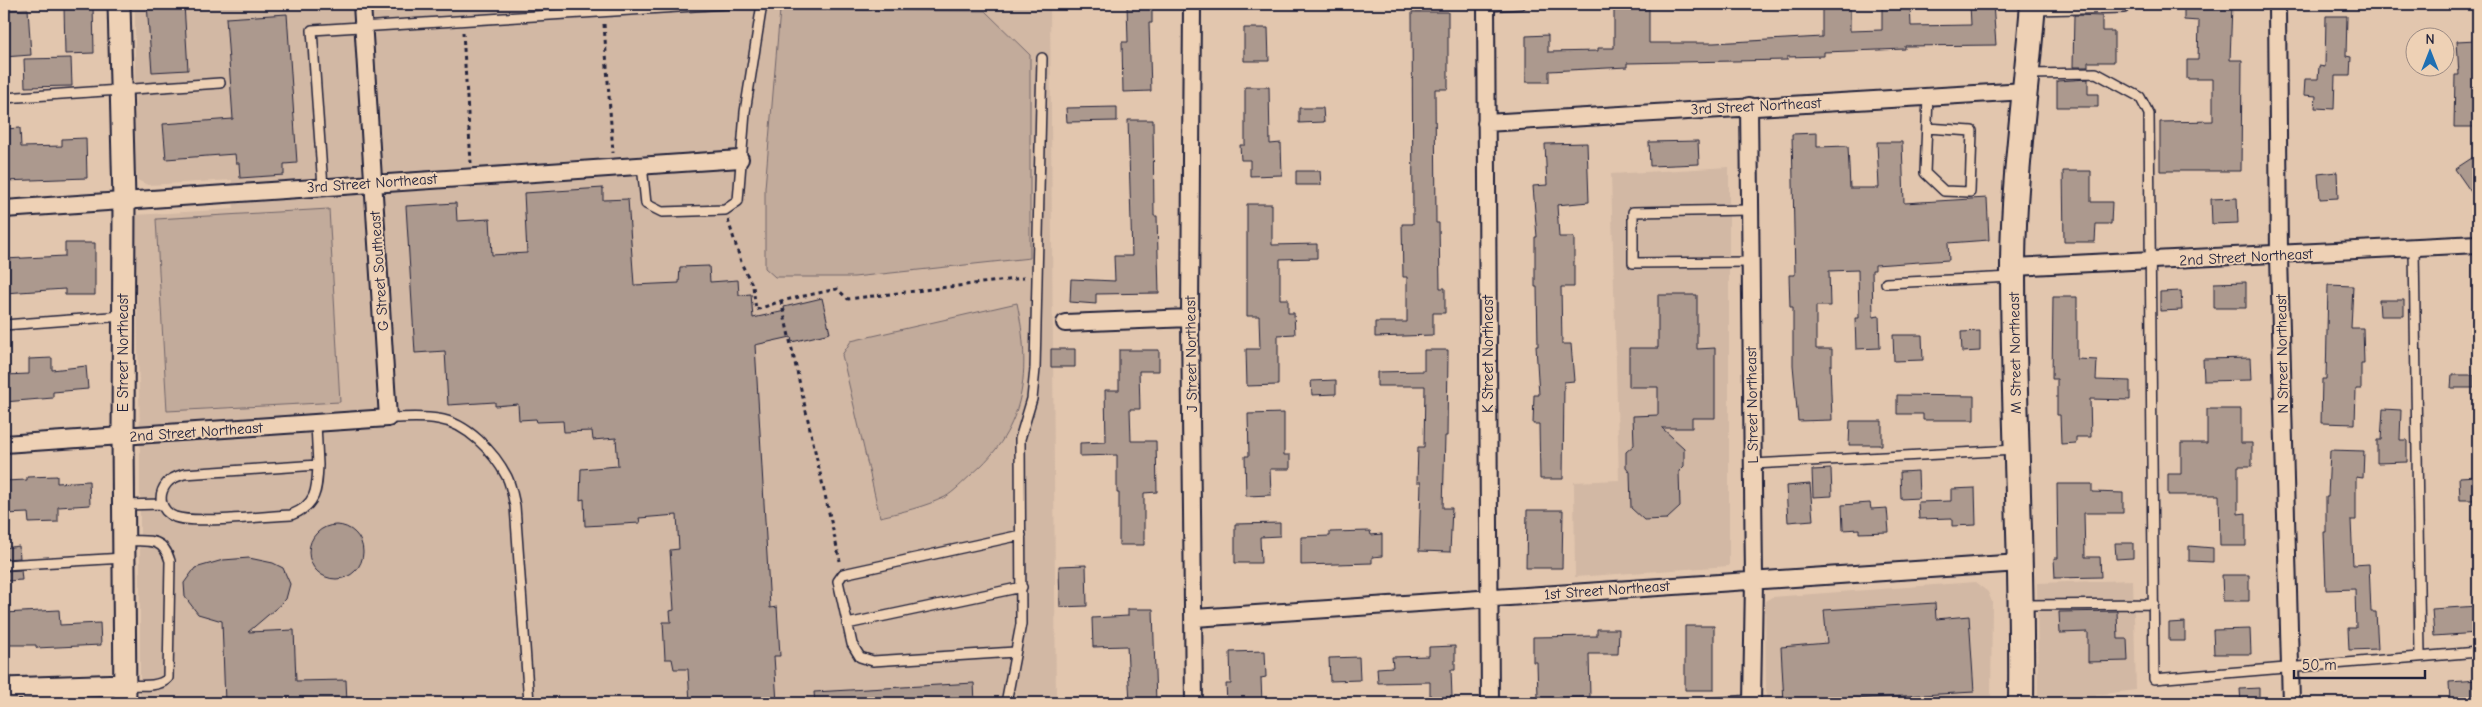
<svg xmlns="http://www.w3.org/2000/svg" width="2482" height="707" viewBox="0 0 2482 707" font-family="'Comic Neue',sans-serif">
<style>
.built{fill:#d2b8a4}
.green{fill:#c2ab9b;stroke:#72666b}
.building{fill:#ac998e;stroke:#22223b}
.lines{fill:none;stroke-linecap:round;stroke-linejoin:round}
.service-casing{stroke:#22223b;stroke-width:12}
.minor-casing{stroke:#22223b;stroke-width:20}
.tertiary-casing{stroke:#22223b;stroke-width:25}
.secondary-casing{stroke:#22223b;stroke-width:28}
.path{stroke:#22223b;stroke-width:3;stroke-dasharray:4 4;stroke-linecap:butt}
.service{stroke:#eed1b5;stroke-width:9}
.minor{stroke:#eed1b5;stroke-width:16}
.tertiary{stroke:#eed1b5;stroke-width:21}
.secondary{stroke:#eed1b5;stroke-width:24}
.labels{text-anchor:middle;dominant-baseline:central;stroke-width:4;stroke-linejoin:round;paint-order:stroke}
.street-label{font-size:15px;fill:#22223b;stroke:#eed1b5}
</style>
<rect width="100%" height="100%" fill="#e2c6ae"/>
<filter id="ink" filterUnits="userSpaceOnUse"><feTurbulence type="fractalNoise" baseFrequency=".02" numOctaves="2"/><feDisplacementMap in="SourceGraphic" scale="10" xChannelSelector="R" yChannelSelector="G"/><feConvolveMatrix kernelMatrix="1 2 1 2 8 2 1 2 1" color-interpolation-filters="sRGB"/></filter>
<g filter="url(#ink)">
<path class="built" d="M135,4H1050L1056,703H140V435L135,215L234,209L232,180L148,185L137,180L135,168Z
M1729,167V566L1575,577L1574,482L1619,480L1611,174Z
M2133,580L2136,690L2096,695V703H2038L2037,583Z
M1975,582L1988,592L1992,602L1991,703H1766L1765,601L1772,597Z"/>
<path class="green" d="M780,10L985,11L1030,55V258L854,277H775L765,268V188Z
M329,209L340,402L167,411L156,219Z
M1017,303C1031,370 1027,428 971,475C963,482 954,492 945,497C924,507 902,512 880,517L842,355L851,341Z"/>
<path class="building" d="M147,4H184L188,70L152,72Z
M1127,4H1152V23H1149L1151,91L1123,92L1122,42H1128Z
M1822,4H1850V31L1882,30V4H1910L1911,26L1971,25L1970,4H1993L1996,45L1905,46V49L1824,52V56L1787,57V60L1627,63V67L1549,71V82H1526V36L1548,35V52L1598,51V48H1614V9H1649V43H1714L1822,37Z
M2184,4H2232L2230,60H2242L2241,171H2160V122L2213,121V79H2187V60H2198L2199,21L2184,20Z
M93,5L94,53L65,54L64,6Z
M28,9L31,55L4,57V10Z
M1412,12H1448V89H1435L1436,223H1439L1440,288H1445V313H1433V335L1375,337V322H1407V277H1403L1402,224H1413Z
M287,14L297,163L284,164V175L240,178L239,163H236L235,154L166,159L163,124L233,119L226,18Z
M2074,15L2102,16V31H2114V62H2088V67H2073Z
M2326,16H2347L2346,56L2351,57L2350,76H2335L2334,109L2315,108L2316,96L2304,95L2305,79H2318L2319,66L2325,67Z
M1244,28H1268L1269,61H1244Z
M2476,40L2478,127H2454L2455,75H2459L2457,41Z
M71,58L72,86L25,87L24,59Z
M2088,79V94H2098V107H2057V81Z
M1245,87H1269L1270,144L1281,143L1282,175L1250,176V160H1241L1240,145H1245Z
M1117,107V121L1067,122L1066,108Z
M1299,108H1323L1324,122L1299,123Z
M1128,120H1153L1154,216H1157L1159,293L1096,294V304L1070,302L1071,279L1115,281L1114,256H1132Z
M20,128L21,147L62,146V139L86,138L87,178L4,181V129Z
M1817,133V147L1848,146L1850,188H1879L1877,142H1902L1904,203L1987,198L1989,240L1948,243L1949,260L1875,265V270H1872L1873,317L1879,316L1880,348L1856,349L1855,318H1859L1858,270L1829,271L1830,306H1816V349H1832V365H1830L1832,420L1798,421L1793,365V307H1790L1789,275H1795L1792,134Z
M1698,141L1699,164L1650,166L1649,142Z
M1587,143L1589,202L1557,205L1559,237H1574V287H1561L1562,344H1571L1574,381L1564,382L1563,479H1540L1539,424H1533L1534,395H1539L1536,346H1538L1537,287H1535V237H1537L1533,186L1547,185L1545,144Z
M2478,154V202L2455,169Z
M1296,171H1320L1321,185H1296Z
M2063,171H2091V202H2112L2111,224H2096L2095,242H2064Z
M2337,172L2338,198L2320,199L2318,174Z
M603,188V200L628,199L634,285L679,283L680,267L709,266L710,282L738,280L739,295L751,294L753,318L785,311L784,307L822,298L830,333L792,342L791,337L755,345L770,608L777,607L780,656H774L777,703H690L688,669H674L672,659H665L663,622H671L670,611L674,610L670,550L679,549L677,515L639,518L640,523L585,526L584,499L580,500L581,469L618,466L616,438L593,440L592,431L564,432L563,421L537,422L536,419L519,420L518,404L495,406V402L448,405L445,351L415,353L406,206L456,203L457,221L490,219L492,255L527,253L524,193Z
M2237,198L2238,223L2212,224L2211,199Z
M1247,204H1272V245L1317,244V258L1280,259V299H1288V313H1294L1295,334L1278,335V385L1247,386L1246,349H1260L1259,316H1247Z
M65,243H95V295H65V289L4,293V259L65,256Z
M2246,282V308H2214V283Z
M2328,285L2353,286L2351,328H2363L2364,364H2361V389H2356L2355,424L2321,423L2322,379H2326Z
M2181,291L2182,310L2160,311V292Z
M1658,295H1697V349L1715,348V418H1692V428H1662L1684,448V466L1679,471L1680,507L1667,519L1644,520L1631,508L1630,472L1626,467V452L1634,445L1633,416L1658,415V387H1629V348H1658Z
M2053,297H2077V359L2097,360L2096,380L2130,381V400L2090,399L2091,437H2076V443L2061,444L2060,415H2057V379H2052Z
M2379,300H2404V316H2380Z
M1980,331V351L1962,352L1961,332Z
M1893,335H1922L1923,360L1894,361Z
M1051,349H1075V367H1051Z
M1119,350H1159V371H1139L1140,409H1130L1131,441H1156L1157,492L1144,493V545H1119V493H1117V455L1080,456V443L1106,442L1105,390H1119Z
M1424,350H1448L1447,436H1445L1443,508H1452L1450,552L1419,551L1421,482H1417L1418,447H1424L1425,386H1377V372L1424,371Z
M52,358V370L86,366L88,389L53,392V398L4,402V375L29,374V359Z
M2250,358L2251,380L2204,381L2203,359Z
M2452,375H2474V388H2451Z
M1336,380V394L1312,395L1311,381Z
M1897,395L1974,396V420H1923V414H1897Z
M2207,409H2241V443H2252V466H2238V514L2246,513V546H2220L2219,495H2168V474H2181V443H2207Z
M2383,409L2401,410L2400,440H2407V462L2377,463V440H2381Z
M1284,413V455H1290V469H1270L1271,495L1246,496L1245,456H1249L1248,414Z
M1850,421H1882V445H1849Z
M2330,450L2364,451L2363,478L2356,477V520H2351L2353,565L2369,564L2371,612H2376L2378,649L2349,650L2348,628H2356L2355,589L2326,590L2324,532H2326V497H2328Z
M1831,469L1832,496L1813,497L1812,470Z
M1918,471L1919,498L1901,499L1900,472Z
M57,476V483L89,481L90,505L58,507V522L29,523L28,513L4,514V481L27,480V477Z
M2478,476V500H2460L2459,477Z
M1810,484L1813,520L1788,522L1786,486Z
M2057,484H2092V492L2123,493V513H2084L2085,557H2100L2101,577L2055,578L2054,558H2058Z
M1975,488L1976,525L1952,526V518L1919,519L1918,502L1951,501V489Z
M1870,503L1871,509L1887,508L1889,532L1859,533V529L1843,530L1842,505Z
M1527,510H1563L1562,568H1526Z
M1280,523V536L1260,537L1261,563H1235V524Z
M309 552a27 27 0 1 1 54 0a27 27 0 1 1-54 0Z
M1370,531L1371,535L1382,534V556L1372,557V563L1301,565V537L1330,536V532Z
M2115,543H2133V558L2116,559Z
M19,546L20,558L4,559V548Z
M2189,546L2213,548V562L2189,561Z
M249,558L273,563L283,568L290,584L286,599L281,604L248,632L294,630L296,681L346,680L347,703H225L222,621L198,614L185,597L184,583L195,568L223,560Z
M1086,565L1087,606L1060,607L1059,566Z
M21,570L22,580L6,581L5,571Z
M2222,575H2249V601H2223Z
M1935,603L1936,619L1969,616L1974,692L1784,703L1781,647L1827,643L1824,610Z
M2478,606V633L2434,636L2432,609Z
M1128,609H1153L1156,703H1130L1127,646L1093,647L1092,618L1128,616Z
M59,610L60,625L100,623L101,645L36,648V645H4V613Z
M2117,611L2118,639H2127L2128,661L2088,662V632L2060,633L2059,612Z
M2185,622V641H2169V623Z
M1685,626H1714V690H1685Z
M1597,629H1619L1618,654H1589L1590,697L1538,698L1537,662H1533V637L1597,636Z
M2250,629L2251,654H2214L2213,630Z
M1455,646V670H1451L1452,697L1430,698V682L1378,683L1377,668L1393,667L1392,657L1429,656V647Z
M1265,651L1266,677L1261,678L1262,703H1227L1226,684H1231L1230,652Z
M1359,657L1360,680L1330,681L1329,658Z
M2478,680V703H2450L2449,682Z
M974,683L975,703H815L814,692Z
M2259,688V703H2241L2240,689Z"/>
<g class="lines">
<defs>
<path id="service" d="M1486,6L1521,4
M2033,10L2124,8
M2027,74L2096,73L2140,97L2149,114L2154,679L2478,652
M4,98L220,83
M1927,128L1972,131L1970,192L1944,191L1925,173L1928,96
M642,165L646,204L662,212L725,210L738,201L745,112L762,4
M323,187L312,30L727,4
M1750,210L1633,212V263L1751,262
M2414,248L2420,656
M1886,283L2013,277
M4,325L123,316
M388,418C405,418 423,416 438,419C467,423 494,452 507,477C511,485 513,497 515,506L529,703
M316,423L318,465
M1753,464L2015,450
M318,465C317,489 317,505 291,515C266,516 194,524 175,517C160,511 157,495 167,483C171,478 178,476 184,474Z
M124,505L161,504
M124,541C146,541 163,536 170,561L168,678C159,688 139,685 126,685
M4,565L124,558
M2021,605L2154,604
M847,624L1022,587
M1015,652L873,661L860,657L852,644L838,581L843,574L1021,535
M1006,703L1021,624L1020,439L1032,399L1035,369L1042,58
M1712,703L1752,700"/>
<path id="minor" d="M1192,4L1190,318L1194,703
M1486,4L1490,703
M2277,4L2279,256L2291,703
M1749,106L1754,580L1752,703
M1486,123L2026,91
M4,209L740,159
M2013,267L2478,244
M1065,323L1190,318
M4,444L388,418L362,4
M1194,618L2020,563"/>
<path id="tertiary" d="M119,4L124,200L123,437L125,703
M4,689L125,685"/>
<path id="secondary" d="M2021,703C2023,558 2013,413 2013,268C2013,180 2026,92 2033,4"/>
</defs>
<use href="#service" class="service-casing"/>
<use href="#minor" class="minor-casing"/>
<use href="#tertiary" class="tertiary-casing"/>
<use href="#secondary" class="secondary-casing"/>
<path class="path" d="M604,24L613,153
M463,32L471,163
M728,220L742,265L753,286L756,310L781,301L837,289L848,299L1024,278
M781,301L840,561"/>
<use href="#service" class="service"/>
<use href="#minor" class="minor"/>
<use href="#tertiary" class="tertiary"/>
<use href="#secondary" class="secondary"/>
</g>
</g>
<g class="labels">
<g class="street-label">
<text transform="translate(1756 106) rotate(-3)">3rd Street Northeast</text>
<text transform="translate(372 183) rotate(-4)">3rd Street Northeast</text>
<text transform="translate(2246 257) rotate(-3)">2nd Street Northeast</text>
<text transform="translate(379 271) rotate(-94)">G Street Southeast</text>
<text transform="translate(123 353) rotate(-90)">E Street Northeast</text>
<text transform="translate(2015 353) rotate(-91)">M Street Northeast</text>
<text transform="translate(1191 354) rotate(-91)">J Street Northeast</text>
<text transform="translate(1488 354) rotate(-90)">K Street Northeast</text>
<text transform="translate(2282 354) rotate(-91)">N Street Northeast</text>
<text transform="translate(1752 405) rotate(-91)">L Street Northeast</text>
<text transform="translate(196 432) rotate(-4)">2nd Street Northeast</text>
<text transform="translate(1607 590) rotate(-4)">1st Street Northeast</text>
</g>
</g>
<rect width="2482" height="707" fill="none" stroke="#eed1b5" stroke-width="20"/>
<rect x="10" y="10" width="2462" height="687" fill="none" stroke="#22223b" stroke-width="2" filter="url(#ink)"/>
<g transform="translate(2430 52)"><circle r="24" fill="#eed1b5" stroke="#9c8b84"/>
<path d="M0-4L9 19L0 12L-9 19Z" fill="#1f6fb2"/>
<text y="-8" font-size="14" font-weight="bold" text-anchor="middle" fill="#22223b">N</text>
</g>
<path d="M2294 670v8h131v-8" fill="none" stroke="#22223b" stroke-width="2.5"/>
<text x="2302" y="670" font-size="15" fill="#22223b" stroke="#eed1b5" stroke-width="4" paint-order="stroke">50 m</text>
</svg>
